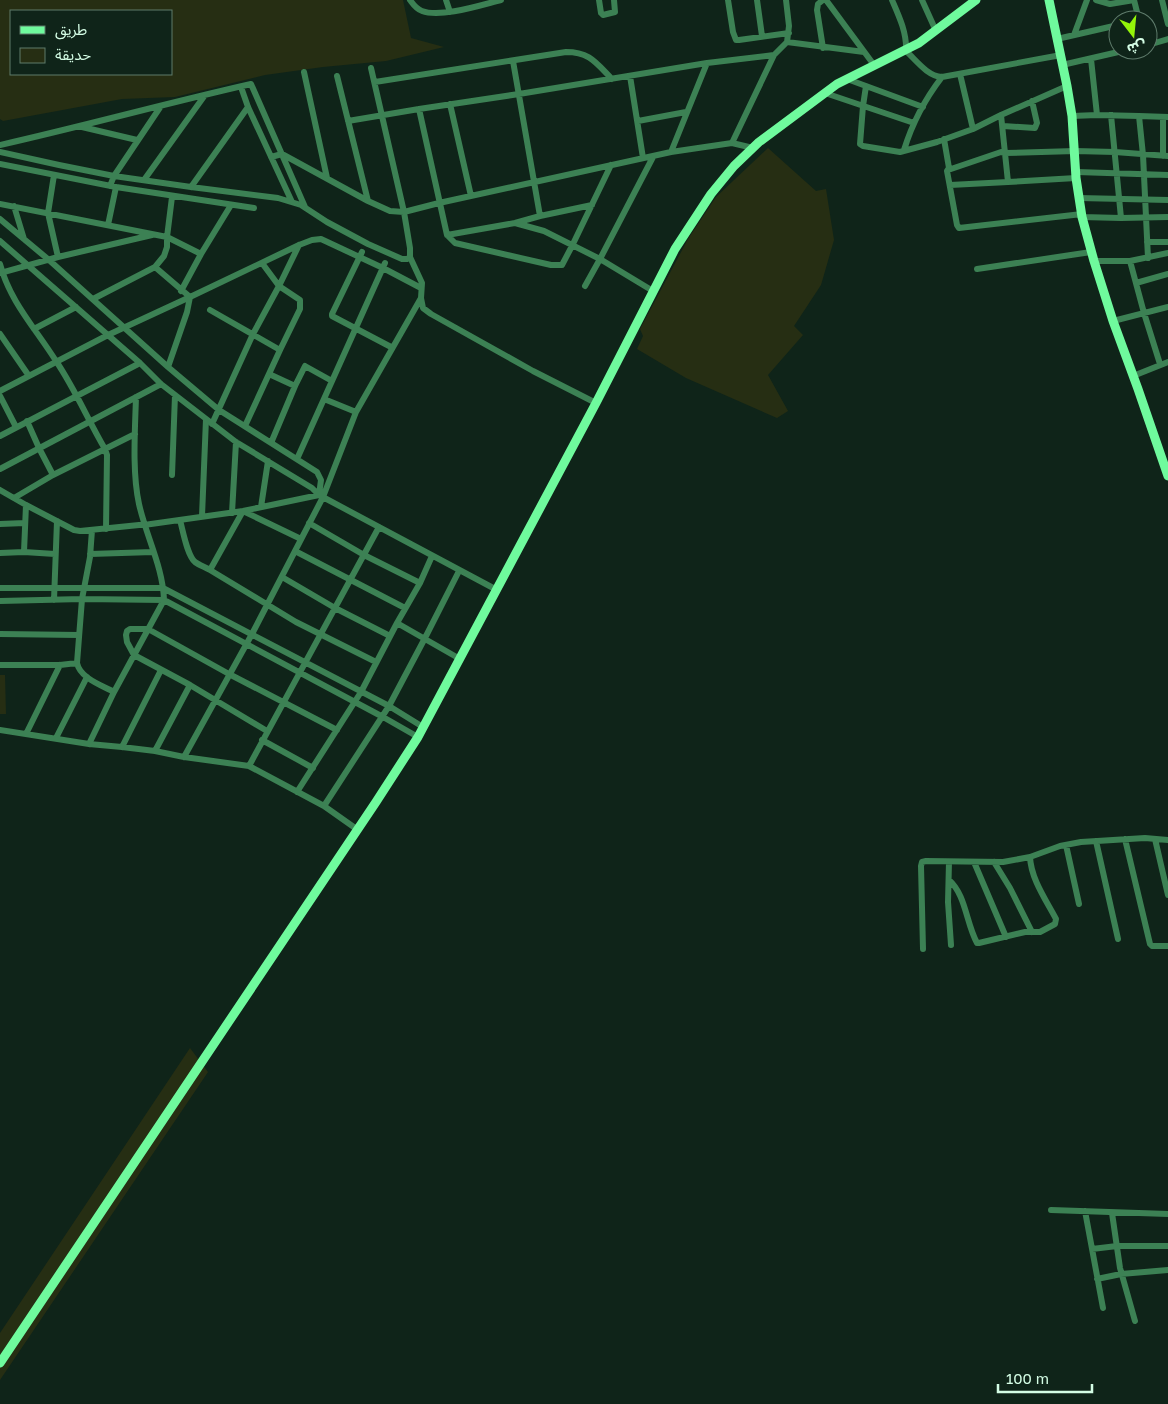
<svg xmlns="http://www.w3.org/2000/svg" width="1168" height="1404" viewBox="0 0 1168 1404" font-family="'Golos Text','Noto Sans Arabic',sans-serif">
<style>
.green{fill:#262e13;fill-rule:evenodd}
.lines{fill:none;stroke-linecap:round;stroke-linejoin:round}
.street{stroke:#3c8154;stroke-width:6}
.secondary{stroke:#6ffa9d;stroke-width:9}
</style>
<rect width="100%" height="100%" fill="#0f2419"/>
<path class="green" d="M0,0H403L411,38L444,47L386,61L323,67L265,75L175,97L122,99L3,121L0,119ZM11,11H171V74H11Z
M768,148L816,191L826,189L834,240L821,285L794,326L803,335L768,375L788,411L777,418L686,378L637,349L643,336L640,329L688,239L716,197Z
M0,675H5L6,714H0Z
M190,1048L208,1072L0,1380V1333Z"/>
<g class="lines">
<path class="street" d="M410,0C413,4 416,9 422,11C441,18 481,5 501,0
M446,0L450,12
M599,0L601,13L603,15L615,12L614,0
M728,0L733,32L736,40H739L789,33
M757,0L762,36
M826,0L874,65
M892,0C899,16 907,33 906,51C916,60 927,76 942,77L1061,55
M922,0L936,31
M1096,0L1110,4L1134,0
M1134,0L1139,20
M1162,0L1168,24
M1074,35L1087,0
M1057,39L1118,25
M787,42L864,52
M1148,45L1168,39
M823,48L817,10L818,4L823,0
M1091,59L1097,115
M513,61L540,216
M1062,65L1127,50
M304,72L327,178
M960,74L973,129
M337,76L368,201
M630,76L643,158
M847,79L923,107
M375,82L566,52C590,52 596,63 612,79
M866,86L863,106L860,144L863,146L900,152L937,142L973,129L1001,115L1067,86
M241,87L248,107L292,202
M825,93L914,123
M450,104L471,196
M419,109L447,235L455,243L551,265H562L572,246L611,165
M1001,115L1008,182L1076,178
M1111,115L1121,218
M1072,116L1097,115L1139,116L1143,155L1148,258
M1139,116L1168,117
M1163,117V156
M348,121L419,109L519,94L707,63L774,55
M638,121L686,112
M1003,126L1035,128L1037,123L1032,101
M82,127L137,140
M944,139L949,168L951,169L1001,152L1005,153L1075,151L1115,152L1168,156
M732,143L774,55L787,42L789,26L786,0
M0,145C84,126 167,103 251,84L305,207
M904,150C912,124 925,99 942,77
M0,152L59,165L114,176L191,187L278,198L301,205L327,222L368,244L402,259H407L410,257V248L404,212L371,68
M671,152L707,63
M271,157L282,154L368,201L390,211L404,212L439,203L671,152L732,143L753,148
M0,164L116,187L254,208
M949,168L947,171L957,225L959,228L1082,214
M1077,172L1168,175
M54,175L48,213L58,257
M144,180L205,95
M950,185L1008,182
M110,186L114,176L161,106
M191,187L248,107
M1079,198L1168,200
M0,204L167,237L201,254
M14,206L24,239
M1082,217L1121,218L1168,217
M0,219L49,260L168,367L219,410L317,472L321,480L319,495
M515,223L544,231L600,259L653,291
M108,225L116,187
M447,235L515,223L540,216L592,205
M0,241L140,363L161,384L236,442L312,488L319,495L497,590
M1147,242H1168
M362,252L332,314V316L391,347
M1094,261H1130L1168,253
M1130,261L1144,313L1160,364
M0,264C10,302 36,329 56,361C75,389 88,420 105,449L107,455L106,529
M155,267L190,297L187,312L168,367
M977,269L1091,252
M0,273L58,257L152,235
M1136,283L1168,274
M585,286L600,259L653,157
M181,291L201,254L231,205
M421,298L423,308L431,314L533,371L596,403
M93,299L155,267L164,256L167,247V237L172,197
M210,310L280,350
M1113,321L1168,307
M34,329L76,307
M0,334L29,376
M269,374L295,386L271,443
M1133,376L1168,362
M295,386L305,366L332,381
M0,391L108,335L190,297L299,245L312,240L321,239L383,268L421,288
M0,396L16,427
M324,399L356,412
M27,421L39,448L53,475
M212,424L253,334L279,286L299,245
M245,426L280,350L300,309V300L279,286L262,263
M0,436L140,363
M297,459L385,263
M0,469L161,384
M172,475L175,395
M0,490L26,505L74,530L80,531L139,525H144L243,511L319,495
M14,498L53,475L135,434
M261,507L268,461
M232,513L236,442
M202,516L206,419
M180,520C183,531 187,555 195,562C199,565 205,567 210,570L296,622L376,662
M309,523L364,555L420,583
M0,524L25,523
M92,530L90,557L82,599L77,663C80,678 101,685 114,692
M295,551L405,608
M24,552L26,505
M0,553L24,552L55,554
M90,554L153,552
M210,570L243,511L301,539
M282,577L335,608L390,636
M0,588H163L389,706L423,727
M54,600L57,521
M0,601L82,599L164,600L383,717L418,737
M397,623L460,659
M0,634L79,635
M0,665H60L77,663
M0,730L89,744L122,747L155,751L184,757L249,766L324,806L358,830
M267,731L190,685L134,655L127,642L126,635L127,631L130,629H148L229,674L337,730
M26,734L60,665
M56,738L87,677
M262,740L313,768
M89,744L114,692L164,600C163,567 146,536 139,504C132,472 135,430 136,397
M122,747L161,670
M155,751L190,685
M184,757L252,634L323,497L356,412L421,298L422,283L410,257
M249,766L379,527
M297,792L361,692L397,623L420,583L432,556
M324,806L389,706L425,638L459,571
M1125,839L1150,944L1152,946H1168
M1155,839L1168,895
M1096,841L1118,939
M1066,845L1079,904
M949,862L948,902L951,945
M974,862L1006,937
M994,862L1010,888L1032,932
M949,880C966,895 966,923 977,943H979L1025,932H1040L1055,924L1056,919C1046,900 1031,879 1030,857
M923,949L921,866L922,862L926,861L1003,862L1030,857L1060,846L1081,842L1145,838L1168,840
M1051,1210L1168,1214
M1085,1211L1103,1308
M1112,1213L1120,1268L1135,1321
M1092,1249L1117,1246H1168
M1097,1279L1121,1274L1168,1270"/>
<path class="secondary" d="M1049,0L1067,86L1072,116L1076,178L1082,217L1094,261L1113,321L1138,389L1168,476
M0,1363L376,802L418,737L596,403L675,249L711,194L734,166L759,142L837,84L919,43L976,0"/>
</g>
<rect x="10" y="10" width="162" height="65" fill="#0f2419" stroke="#5e7b6b"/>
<rect x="20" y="26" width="25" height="8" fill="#6ffa9d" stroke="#5e7b6b"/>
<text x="55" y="35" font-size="15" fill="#d4fde5">طريق</text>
<rect x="20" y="48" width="25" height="15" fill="#262e13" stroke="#5e7b6b"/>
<text x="55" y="60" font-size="15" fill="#d4fde5">حديقة</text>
<g transform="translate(1133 35) rotate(164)"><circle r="24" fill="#0f2419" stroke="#5e7b6b"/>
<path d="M0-4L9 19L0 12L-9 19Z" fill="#94f409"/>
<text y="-8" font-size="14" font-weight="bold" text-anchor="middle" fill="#d4fde5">ش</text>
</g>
<path d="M998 1384v8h94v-8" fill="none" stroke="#d4fde5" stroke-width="2.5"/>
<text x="1006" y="1384" font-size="15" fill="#d4fde5" stroke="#0f2419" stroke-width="4" paint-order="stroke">100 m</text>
</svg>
